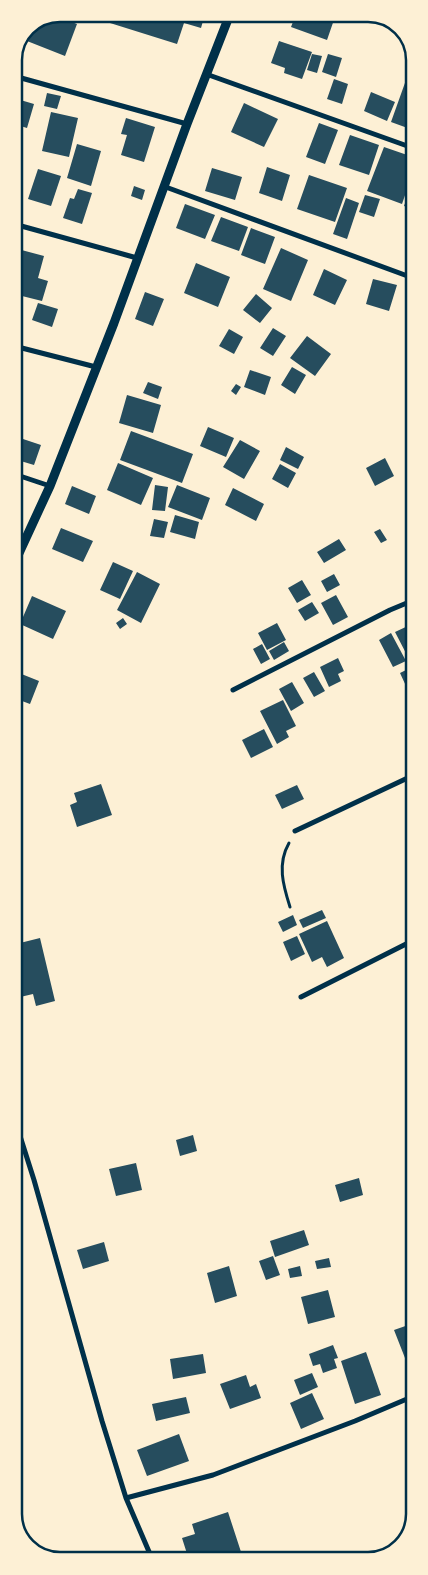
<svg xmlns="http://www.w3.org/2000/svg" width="428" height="1575" viewBox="0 0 428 1575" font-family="'Sofia Sans Condensed',sans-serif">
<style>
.building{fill:#264d5e}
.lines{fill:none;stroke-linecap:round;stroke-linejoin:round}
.path{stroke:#003049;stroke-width:3}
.minor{stroke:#003049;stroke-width:5}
.tertiary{stroke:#003049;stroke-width:9}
.rim{fill:none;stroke:#003049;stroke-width:2.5}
</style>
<rect width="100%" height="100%" fill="#fdf0d5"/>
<path class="building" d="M113,14H205L201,28L184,23L177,44L110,23Z
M296,14H336L327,40L291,27Z
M56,16L77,24L65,56L27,41L34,25Z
M279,41L312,52L302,79L284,73L285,68L271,63Z
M312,54L322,56L317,73L307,70Z
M328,54L342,58L336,77L322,72Z
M334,79L348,84L342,104L327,99Z
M406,80L413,82V130L391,122Z
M371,92L395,102L387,121L364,111Z
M47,93L61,96L57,109L44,106Z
M17,99L34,104L27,128L14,124V109Z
M244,103L278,119L264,147L231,132Z
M51,112L78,118L69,157L42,151Z
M126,118L155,127L144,162L121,155L127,135L121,134Z
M319,123L338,130L325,164L306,157Z
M350,135L379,145L369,175L339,165Z
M77,144L101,151L91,186L67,178Z
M384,147L413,157V172L402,204L367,191Z
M267,167L290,175L282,201L259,193Z
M212,168L242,177L235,200L205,191Z
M38,169L61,176L51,206L28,199Z
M309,175L347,188L335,222L297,209Z
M413,181V209L404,206Z
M134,186L145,190L142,200L131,196Z
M78,189L92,193L82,224L63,218L70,198L74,199Z
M365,195L380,199L374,217L359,212Z
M346,198L359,203L347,239L333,234Z
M185,204L215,215L205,239L176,228Z
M221,217L248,227L239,251L211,241Z
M251,228L275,237L265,264L241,255Z
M14,248L44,256L38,278L48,281L42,301L14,294Z
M281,248L308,260L291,301L263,289Z
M196,263L230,277L218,307L184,293Z
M324,269L347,280L335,305L313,295Z
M373,279L397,285L389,311L366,304Z
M145,292L164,299L153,326L135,319Z
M256,294L272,308L260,323L243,310Z
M38,303L58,309L52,327L32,320Z
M273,328L286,336L273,356L260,348Z
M229,329L243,337L234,354L219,346Z
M307,336L331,354L315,376L290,358Z
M292,367L306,375L295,394L281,385Z
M250,370L271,377L265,395L244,387Z
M148,382L162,387L158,399L143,393Z
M236,384L241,387L236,395L231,391Z
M127,395L161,405L153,433L119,423Z
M208,427L234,438L226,457L200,446Z
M131,431L193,454L182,483L120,460Z
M14,436L41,445L34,465L14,459Z
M240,440L260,451L244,479L223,467Z
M286,447L304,457L298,469L280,460Z
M385,458L394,476L375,486L366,468Z
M118,463L153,478L141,505L107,490Z
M280,464L296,473L288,488L272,479Z
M155,485L168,487L165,511L152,510Z
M177,485L210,498L202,520L168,507Z
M72,486L96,496L89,514L65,504Z
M233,488L264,504L256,521L225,505Z
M175,515L199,522L195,539L170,532Z
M154,519L168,522L164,538L150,536Z
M61,528L93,541L83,562L52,549Z
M380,529L387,540L381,543L374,532Z
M339,539L346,550L324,563L317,552Z
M113,562L133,571L120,599L100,590Z
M137,572L160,584L141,623L117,610Z
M334,574L340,585L327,592L321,581Z
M302,580L311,595L297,603L288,588Z
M336,595L348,617L333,625L321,603Z
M32,596L66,611L53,639L20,624Z
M312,602L319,613L305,621L298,610Z
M123,618L127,624L120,629L116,623Z
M277,623L286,640L267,650L258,633Z
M410,625L414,632V659L410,661L395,632Z
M391,633L406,661L393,667L379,640Z
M284,642L289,651L274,660L269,651Z
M262,644L270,659L261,664L253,649Z
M14,651L22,655L17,665L14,664Z
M338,658L344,671L338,674L341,681L329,687L320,667Z
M414,666V682L406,686L400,673Z
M14,671L39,681L30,704L14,698Z
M314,672L325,691L314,697L303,678Z
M292,682L304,703L291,711L279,689Z
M283,700L296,726L286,731L289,737L277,744L260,711Z
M264,729L273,747L251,758L242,740Z
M101,784L112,815L77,827L70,805L77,802L74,793Z
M297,785L304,799L282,809L275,795Z
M322,910L326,918L303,928L299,920Z
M293,915L297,925L283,932L278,922Z
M327,921L344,958L327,967L322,957L312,962L299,934Z
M297,936L305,954L291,961L283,942Z
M40,938L55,1001L36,1006L33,994L16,998L14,989V952H18L16,944Z
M193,1135L197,1151L180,1156L176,1140Z
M136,1163L142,1190L116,1196L109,1169Z
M359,1178L363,1195L340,1202L335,1185Z
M304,1230L309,1245L275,1257L270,1241Z
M104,1242L109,1261L83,1269L77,1250Z
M273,1256L280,1275L266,1280L259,1261Z
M329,1258L331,1267L317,1269L315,1261Z
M229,1266L237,1296L215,1303L207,1273Z
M300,1266L302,1276L290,1278L288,1269Z
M328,1290L335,1317L308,1324L301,1297Z
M414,1323V1381L394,1330Z
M333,1345L338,1358L334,1359L337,1368L323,1373L320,1364L313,1366L309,1354Z
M366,1352L381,1395L355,1404L341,1361Z
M203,1354L206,1373L173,1379L170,1359Z
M312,1373L318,1387L300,1395L294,1380Z
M246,1375L250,1387L256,1384L261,1398L230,1409L220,1384Z
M312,1393L324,1419L301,1429L290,1403Z
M186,1397L190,1413L156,1421L152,1404Z
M179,1434L189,1461L147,1476L137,1450Z
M228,1512L242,1555L225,1561H203L202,1555L189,1560L182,1538L195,1534L192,1524Z
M270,1552L275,1560L253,1561Z"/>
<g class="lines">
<path class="path" d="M289,843C277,864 283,885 290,907"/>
<path class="minor" d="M206,74L413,148
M14,76L187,124
M163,186L413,278
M14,224L137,258
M14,346L96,367
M14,474L50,486
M233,690L390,610L414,600
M295,831L414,775
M301,997L414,940
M14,1117L34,1180L102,1421L126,1498L153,1561
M126,1498L213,1475L355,1421L414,1396"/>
<path class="tertiary" d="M14,564L50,486L114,323L187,124L230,14"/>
</g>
<path d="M0 0H428V1575H0ZM60 22H368A38 38 0 0 1 406 60V1514A38 38 0 0 1 368 1552H60A38 38 0 0 1 22 1514V60A38 38 0 0 1 60 22Z" fill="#fdf0d5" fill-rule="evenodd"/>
<path class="rim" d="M60 22H368A38 38 0 0 1 406 60V1514A38 38 0 0 1 368 1552H60A38 38 0 0 1 22 1514V60A38 38 0 0 1 60 22Z"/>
</svg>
